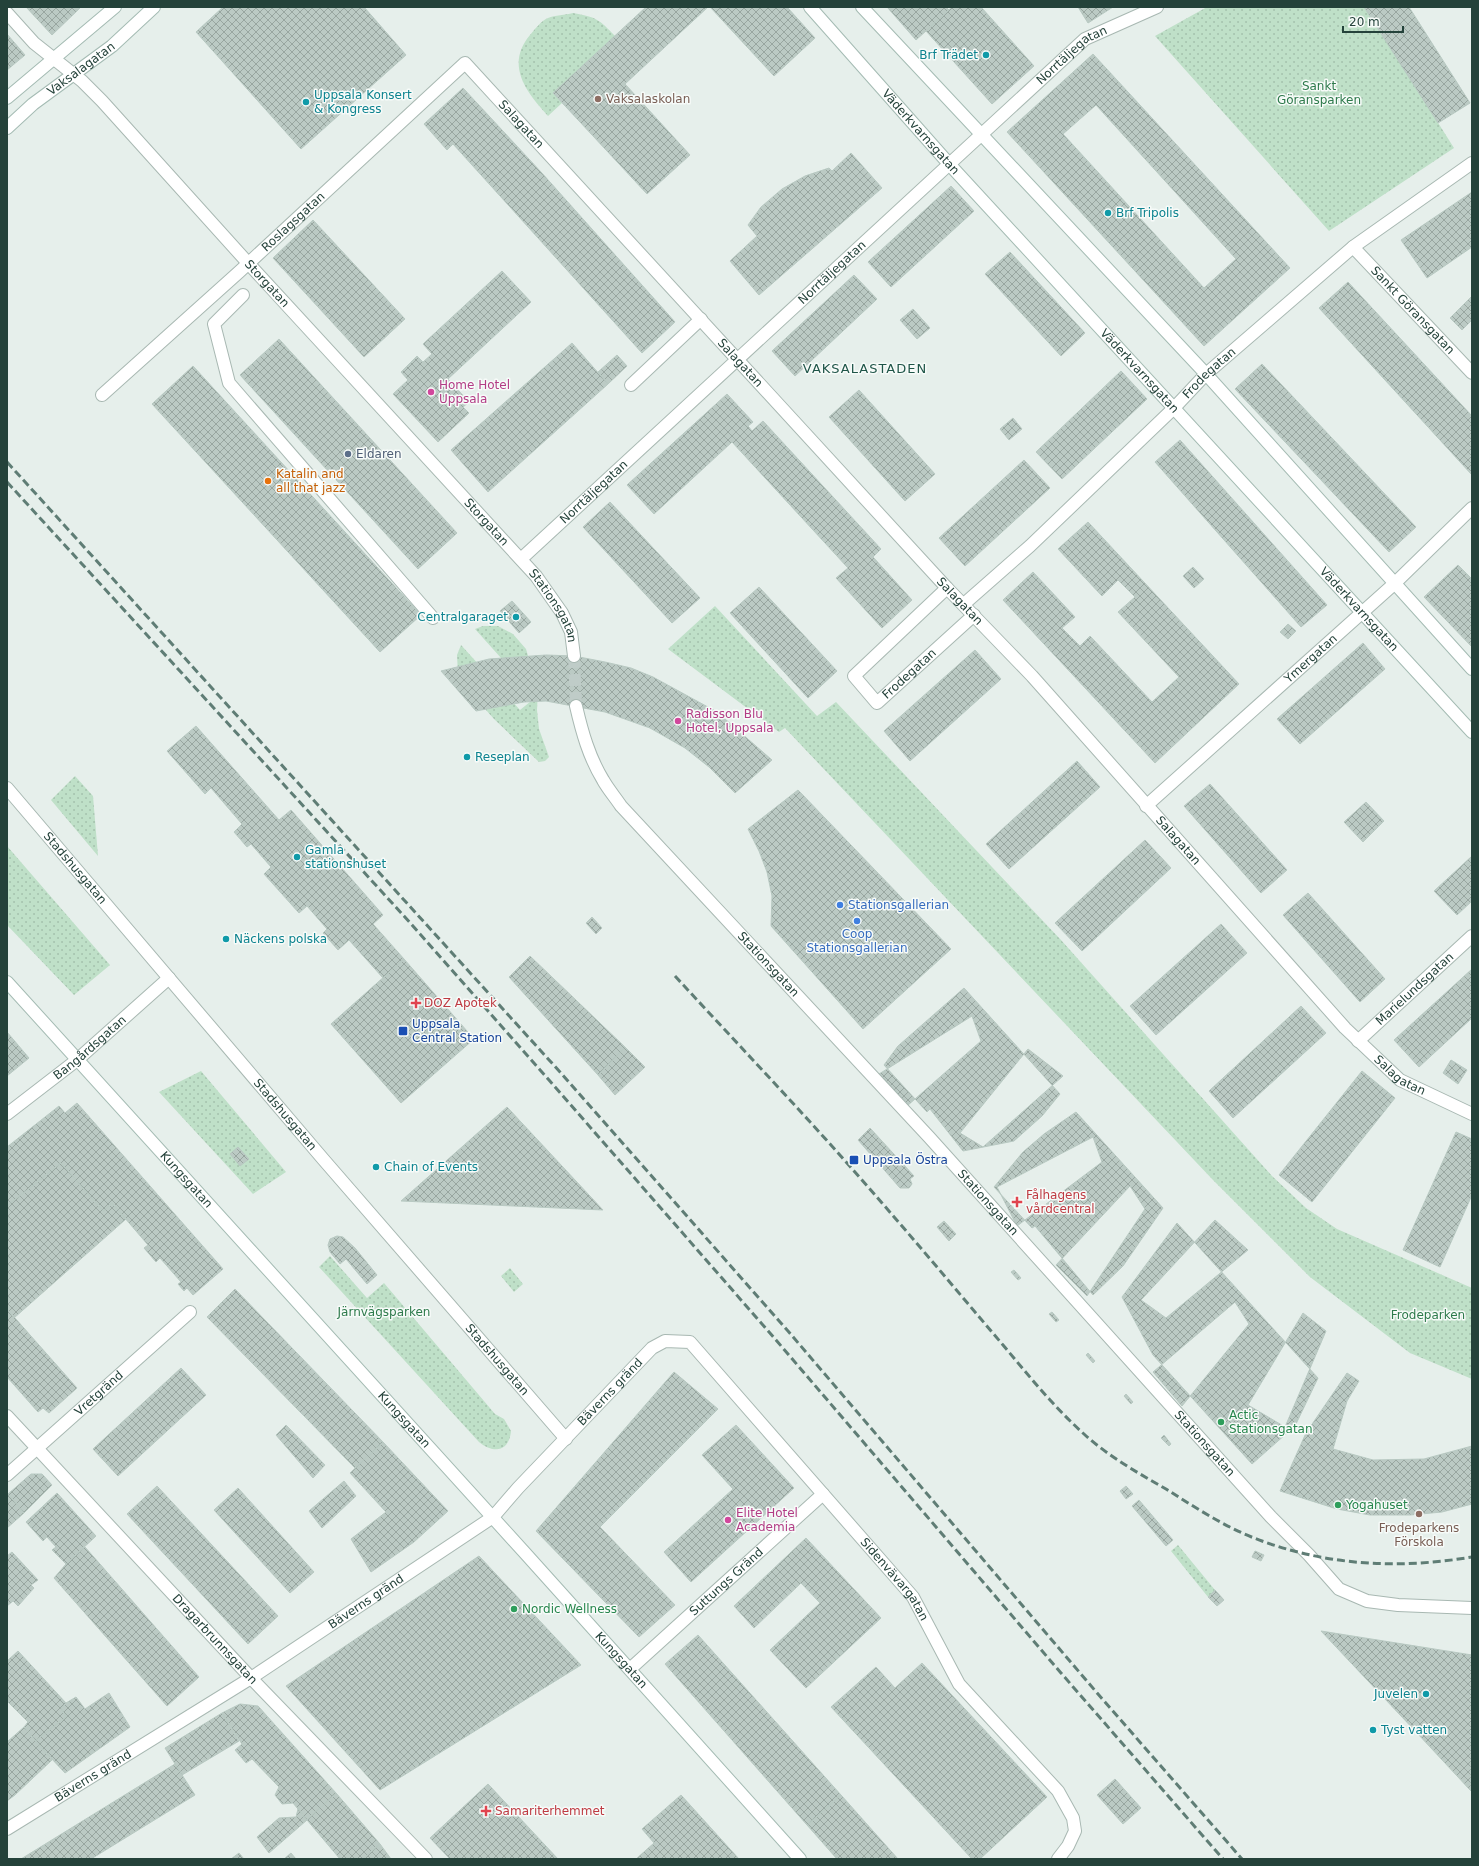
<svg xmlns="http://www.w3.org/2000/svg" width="1479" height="1866" viewBox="0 0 1479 1866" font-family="'DejaVu Sans',sans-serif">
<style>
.grass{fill:url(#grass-dots)}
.building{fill:url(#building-cross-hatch);stroke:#b8c9c2;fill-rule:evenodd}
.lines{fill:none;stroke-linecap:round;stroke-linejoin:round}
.minor-tunnel{stroke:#bfccc8;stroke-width:12;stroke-dasharray:12 6;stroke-linecap:butt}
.pedestrian-casing{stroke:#a8b8b2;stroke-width:14}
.minor-casing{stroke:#a8b8b2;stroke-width:14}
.secondary-casing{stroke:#a4bbb3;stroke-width:14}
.pedestrian{stroke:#fff;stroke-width:12}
.minor{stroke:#fff;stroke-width:12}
.secondary{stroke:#fff;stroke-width:12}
.rail{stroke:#5f7d75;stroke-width:3;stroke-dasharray:8 4;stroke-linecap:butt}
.culture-dot{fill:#0f9aa8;stroke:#f7fbf9;stroke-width:1.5}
.education-dot{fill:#8d6e63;stroke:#f7fbf9;stroke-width:1.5}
.hotel-dot{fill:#d1479c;stroke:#f7fbf9;stroke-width:1.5}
.service-dot{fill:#5c6f8a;stroke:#f7fbf9;stroke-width:1.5}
.food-dot{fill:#e8710a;stroke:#f7fbf9;stroke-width:1.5}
.shop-dot{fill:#3f7fe0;stroke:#f7fbf9;stroke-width:1.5}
.health-dot{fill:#e0444e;stroke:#f7fbf9;stroke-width:1.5}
.transit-dot{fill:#1a4fb4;stroke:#f7fbf9;stroke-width:1.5}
.leisure-dot{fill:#2e9e5b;stroke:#f7fbf9;stroke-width:1.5}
.labels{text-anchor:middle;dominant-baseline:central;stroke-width:3;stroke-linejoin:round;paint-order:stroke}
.culture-label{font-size:12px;fill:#0d838f;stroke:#f7fbf9;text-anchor:start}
.street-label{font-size:12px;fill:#24423a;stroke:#f7fbf9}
.park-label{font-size:12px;fill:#2d7a4b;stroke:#f7fbf9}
.education-label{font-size:12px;fill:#785e54;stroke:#f7fbf9;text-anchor:start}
.hotel-label{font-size:12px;fill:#b23c85;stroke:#f7fbf9;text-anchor:start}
.service-label{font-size:12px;fill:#4e5e75;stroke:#f7fbf9;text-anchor:start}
.food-label{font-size:12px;fill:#c56008;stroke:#f7fbf9;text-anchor:start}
.shop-label{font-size:12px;fill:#366cbe;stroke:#f7fbf9;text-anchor:start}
.health-label{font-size:12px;fill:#be3a42;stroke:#f7fbf9;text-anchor:start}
.transit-label{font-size:12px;fill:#164399;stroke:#f7fbf9;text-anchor:start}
.leisure-label{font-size:12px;fill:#27864d;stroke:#f7fbf9;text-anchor:start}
.neighbourhood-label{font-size:13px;letter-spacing:1px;fill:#1f5548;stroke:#f7fbf9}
</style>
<defs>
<pattern id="grass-dots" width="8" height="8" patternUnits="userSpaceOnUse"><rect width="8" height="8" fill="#bfe0c8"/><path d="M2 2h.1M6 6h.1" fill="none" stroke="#a4c1ad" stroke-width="1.8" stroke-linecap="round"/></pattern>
<pattern id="building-cross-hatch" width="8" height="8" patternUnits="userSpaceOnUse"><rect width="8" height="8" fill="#bbcac4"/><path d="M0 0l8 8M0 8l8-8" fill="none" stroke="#98a6a0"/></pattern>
</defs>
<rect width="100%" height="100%" fill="#e6efeb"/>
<path class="grass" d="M1207,7H1365L1454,148L1329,231L1155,36Z
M573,13C596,17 599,19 615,36L553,93L562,103L548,116C526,92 505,65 530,35C535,29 541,21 548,18C555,15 565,15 573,13Z
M715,606L817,716L836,702L1061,940L1272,1176L1306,1208L1337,1229L1472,1288V1379L1410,1353L1310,1277L1213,1180L785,728L779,732L668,649Z
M483,626H498L513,634L526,649L538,690L537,710L539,729L549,757L545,761L539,762L494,719L461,682L458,674L457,655L461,645L520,710L536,697L475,629Z
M75,776L93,796L98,856L51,800Z
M7,846L110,965L74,995L7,925Z
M201,1071L286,1172L253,1194L159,1092Z
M330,1256L367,1298L384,1283L495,1414L504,1419L511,1431C509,1452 494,1454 479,1442L319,1267Z
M510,1268L523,1284L514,1292L501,1276Z
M1178,1545L1215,1590L1208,1597L1171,1551Z"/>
<path class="building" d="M26,7H81L52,35Z
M223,7H364L406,55L301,149L196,32Z
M646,7H708L625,84L690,155L647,194L553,93Z
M710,7H787L815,38L774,76Z
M887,7H946L949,10L916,40Z
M952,7H981L1034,66L992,104L926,31Z
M1078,7H1113L1088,23Z
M1364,7H1409L1470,103L1438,123Z
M7,34L25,55L7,70Z
M1093,54L1290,268L1204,346L1007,132ZM1096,105L1236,259L1204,288L1063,134Z
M463,88L541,172L675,322L642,353L453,144L447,150L424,124Z
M851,153L882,188L759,295L730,261L757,236L748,225L761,207L782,189L805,176L829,168L832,171Z
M951,186L974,211L891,287L868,262Z
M1472,192V247L1427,278L1401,240Z
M313,220L405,319L364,357L273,258Z
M1010,252L1085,333L1061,356L985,274Z
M502,271L531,302L448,379L469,402L463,407L469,413L438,442L393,394L408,380L401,372L417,356L423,362L432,354L423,344Z
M854,275L877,299L795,376L772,351Z
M1348,282L1472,416V475L1319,308Z
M1472,296V320L1462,330L1450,318Z
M913,309L930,328L917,339L900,320Z
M279,339L457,533L418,569L240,375Z
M572,343L608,384L488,492L451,450Z
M617,355L627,366L608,384L598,372Z
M1262,364L1416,527L1389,552L1235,389Z
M193,366L421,615L380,652L152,404Z
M1121,371L1147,399L1062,479L1036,452Z
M859,390L935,474L905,501L829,417Z
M727,394L753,422L748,426L752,431L763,421L881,549L873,557L912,600L882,628L836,578L848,568L732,442L654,514L627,485Z
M1013,418L1022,429L1009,440L1000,429Z
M1180,440L1327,605L1301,627L1155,462Z
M1024,460L1050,488L965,566L939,538Z
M610,502L700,598L672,623L583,527Z
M1088,522L1239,684L1155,763L1003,600L1033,572L1075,617L1062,628L1080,646L1090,636L1152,702L1179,677L1118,612L1135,597L1118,580L1102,596L1058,549Z
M1458,565L1472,579V647L1424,597Z
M1193,567L1204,579L1194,588L1183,576Z
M759,587L837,671L808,698L730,613Z
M512,601L531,622L519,633L500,611Z
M1288,624L1296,631L1288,639L1280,632Z
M1363,643L1385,669L1300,744L1277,719Z
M975,650L1001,679L910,761L884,731Z
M546,655L574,656L605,662L631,668L653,677L717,712L772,760L735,793L709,767L685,748L650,728L605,712L546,701L524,702L476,711L441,671L489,659Z
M196,726L279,820L291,810L383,915L373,924L404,959L383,978L349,940L338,950L323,933L327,929L307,906L299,913L264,874L271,867L251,844L247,847L234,832L242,824L211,788L205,794L167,751Z
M1077,761L1100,787L1009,869L986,844Z
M1210,784L1287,870L1261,893L1184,806Z
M798,790L951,949L863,1029L771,926L772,896L767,872L759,851L748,829Z
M1366,802L1384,821L1363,842L1344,822Z
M1145,840L1171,868L1082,951L1055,923Z
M1472,856V901L1457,915L1434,891Z
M1308,893L1385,979L1360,1002L1283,915Z
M592,917L602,928L596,934L586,923Z
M1221,924L1247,953L1156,1035L1130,1006Z
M530,956L625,1047L598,1075L509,977Z
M404,959L474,1039L401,1103L331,1024Z
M1472,969V1018L1419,1067L1394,1040Z
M964,988L1060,1094L1042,1116L1014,1141L963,1151L930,1109L927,1112L884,1065L898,1046Z
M1301,1006L1326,1033L1233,1118L1209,1091Z
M972,1016L981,1041L907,1106L879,1074Z
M7,1032L29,1058L7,1076Z
M625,1047L645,1067L615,1095L598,1075Z
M1028,1049L1063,1076L983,1147L960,1133Z
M1451,1060L1467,1070L1458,1084L1443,1073Z
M1362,1071L1395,1098L1312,1202L1279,1175Z
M77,1103L223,1269L193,1295L187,1288L184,1291L178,1284L181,1282L160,1258L156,1262L144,1248L148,1245L112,1203L103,1211L61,1163L7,1206V1147L59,1106L65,1113Z
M507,1107L603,1210L401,1201Z
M1076,1112L1163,1208L1123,1266L1093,1295L1035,1226L1032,1228L994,1187L1023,1152L1044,1134Z
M870,1128L914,1176L910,1179L912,1184L909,1188H900L858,1140Z
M1456,1132L1472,1139V1195L1440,1267L1403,1250Z
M1093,1137L1102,1162L1017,1226L997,1187Z
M238,1147L249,1159L240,1166L230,1154Z
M61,1163L103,1211L112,1203L126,1219L14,1318L7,1309V1206Z
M1130,1186L1145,1209L1087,1296L1056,1265Z
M1215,1220L1248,1250L1166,1318L1141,1300Z
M944,1221L956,1234L949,1241L937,1227Z
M1177,1223L1318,1378L1295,1426L1252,1464L1153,1355L1122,1297Z
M337,1236L343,1237L355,1248L377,1275L367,1284L346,1259L340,1264L330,1252L328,1245L330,1239Z
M1014,1270L1021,1278L1018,1280L1011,1272Z
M235,1289L383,1442L355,1468L207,1317Z
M1235,1302L1249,1324L1182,1406L1153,1372Z
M7,1309L77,1388L49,1413L43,1408L38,1412L7,1377Z
M1052,1312L1059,1320L1056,1322L1049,1314Z
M1303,1313L1326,1331L1285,1427L1248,1405Z
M1088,1353L1095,1361L1093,1363L1086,1355Z
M181,1368L206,1395L118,1476L93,1449Z
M674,1372L718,1409L600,1527L675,1605L639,1637L536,1531Z
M1347,1373L1359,1381L1347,1401L1333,1449L1373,1460L1424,1459L1472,1446V1504L1442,1512L1410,1515H1370L1337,1509L1280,1491L1306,1433Z
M1126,1394L1133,1402L1131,1404L1124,1396Z
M286,1425L325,1465L313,1478L276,1435Z
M736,1425L794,1488L691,1582L664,1552L733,1489L702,1455Z
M1164,1435L1171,1444L1169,1446L1161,1438Z
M383,1442L448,1511L414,1542L371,1572L351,1539L386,1512L350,1473Z
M31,1474H42L52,1485L24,1513L8,1494Z
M344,1481L356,1496L322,1528L309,1511Z
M157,1486L278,1616L248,1644L127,1514Z
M1126,1486L1133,1494L1126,1499L1120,1491Z
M238,1488L314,1572L290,1593L214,1510Z
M57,1493L96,1536L66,1564L52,1550L56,1547L47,1537L43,1541L26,1522Z
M8,1494L24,1513L7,1528V1495Z
M1139,1500L1173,1540L1166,1546L1132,1506Z
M806,1538L881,1618L806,1688L770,1650L820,1603L801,1583L754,1628L734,1606Z
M85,1547L199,1677L167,1706L54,1578L66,1564Z
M1255,1551L1264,1555L1261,1561L1252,1557Z
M12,1552L38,1580L31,1585L34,1588L18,1606L13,1601L7,1606V1556Z
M479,1556L581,1665L380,1790L286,1686Z
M1215,1590L1224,1600L1217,1606L1208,1597Z
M1321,1631L1472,1655L1471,1791L1417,1733Z
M698,1635L841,1795L807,1825L665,1664Z
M18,1651L66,1703L61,1708L66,1717L35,1741L24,1727L28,1722L7,1701V1661Z
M922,1663L1047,1797L980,1859H972L831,1707L876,1667L895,1688Z
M109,1693L130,1727L65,1773L35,1741L66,1717L61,1708L66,1703L76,1697L85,1709Z
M240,1704L258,1706L336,1793L307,1820L293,1803L282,1804L275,1795L279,1787L252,1759L246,1763L235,1750L242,1744L222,1713Z
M222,1713L239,1741L182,1775L165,1748Z
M24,1727L52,1760L15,1795L7,1786V1742Z
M175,1764L195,1795L91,1859H21Z
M1115,1779L1141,1808L1123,1824L1097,1795Z
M488,1784L558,1859H450L430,1838Z
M7,1786L15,1795L7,1801Z
M336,1793L380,1844L363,1859H340L307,1820Z
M681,1795L739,1859H636L654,1843L642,1829Z
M841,1795L898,1859H837L807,1825Z
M298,1809L307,1820L269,1853L257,1837L279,1818L296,1817Z
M380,1844L391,1859H363Z
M239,1853L244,1859H231Z
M291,1853L296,1859H284Z"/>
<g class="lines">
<path class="minor-tunnel" d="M574,656L576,706"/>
<defs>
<path id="pedestrian" d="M243,295L214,324L229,383L433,618"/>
<g id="minor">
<path id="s1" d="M7,13L34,43L82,81L102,101L248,263L536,576L562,613L571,632L574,656"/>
<path id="s2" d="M1353,247L1472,373"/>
<path d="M631,385L701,319"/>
<path id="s3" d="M102,395L239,272L465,63L947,588L1032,676L1345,1028L1400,1080L1472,1114"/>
<path id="s4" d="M521,559L1085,39L1157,7"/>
<path id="s5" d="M947,588L854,676L877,703L974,615"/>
<path id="s6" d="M964,604L1030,546L1174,408L1206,374L1353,247L1472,163"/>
<path id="s7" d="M576,706C582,732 589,757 603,780C608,789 615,797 621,806L929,1137L1271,1517L1309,1555L1339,1589L1367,1601L1398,1605L1472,1608"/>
<path id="s8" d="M7,788L323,1159L566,1439"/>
<path id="s9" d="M1146,806L1394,584L1472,508"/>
<path id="s10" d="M1358,1041L1472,936"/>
<path id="s11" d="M7,1114L77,1060L169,978"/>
<path id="s12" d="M7,1416L251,1678L426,1859"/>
<path id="s13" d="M7,1475L190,1312"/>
<path id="s14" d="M630,1669L823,1494"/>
<path id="s15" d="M7,1829L251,1678L493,1517L518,1488L652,1348L665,1341L690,1342L913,1597L959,1684L1058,1791L1073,1818L1075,1831L1068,1846L1058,1859"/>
</g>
<g id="secondary">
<path id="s16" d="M810,7L950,165L1472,732"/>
<path d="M862,7L1206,374L1472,669"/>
<path d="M7,98L115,7"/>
<path id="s17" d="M7,128L33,104L112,46L154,7"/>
<path id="s18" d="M7,982L525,1553L800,1859"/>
</g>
</defs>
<use href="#pedestrian" class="pedestrian-casing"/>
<use href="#minor" class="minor-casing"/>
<use href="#secondary" class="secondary-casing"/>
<use href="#pedestrian" class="pedestrian"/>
<use href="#minor" class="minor"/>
<use href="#secondary" class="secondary"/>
<path class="rail" d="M7,462L560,1072L788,1331L1098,1694L1242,1859
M7,482L404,916L549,1080L776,1340L1061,1673L1223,1859
M675,976C744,1051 815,1125 882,1203C923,1250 963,1298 1003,1345C1029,1376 1054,1407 1084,1434C1108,1456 1138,1473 1166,1489C1196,1508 1228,1529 1262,1541C1331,1566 1400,1569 1472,1557"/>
</g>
<g class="culture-dot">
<circle cx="986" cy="55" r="4"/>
<circle cx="306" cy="102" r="4"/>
<circle cx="1108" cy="213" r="4"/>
<circle cx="516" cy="617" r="4"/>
<circle cx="467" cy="757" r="4"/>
<circle cx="297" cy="857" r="4"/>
<circle cx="226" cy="939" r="4"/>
<circle cx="376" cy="1167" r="4"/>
<circle cx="1426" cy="1694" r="4"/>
<circle cx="1373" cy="1730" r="4"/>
</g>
<g class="education-dot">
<circle cx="598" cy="99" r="4"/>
<circle cx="1419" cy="1514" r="4"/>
</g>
<g class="hotel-dot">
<circle cx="431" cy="392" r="4"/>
<circle cx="678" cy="721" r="4"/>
<circle cx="728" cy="1520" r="4"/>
</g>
<circle class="service-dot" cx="348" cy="454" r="4"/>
<circle class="food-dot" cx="268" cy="481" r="4"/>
<g class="shop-dot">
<circle cx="840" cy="905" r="4"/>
<circle cx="857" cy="921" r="4"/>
</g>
<g class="health-dot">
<path d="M414 997h4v4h4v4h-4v4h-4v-4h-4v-4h4z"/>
<path d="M1015 1196h4v4h4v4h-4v4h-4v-4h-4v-4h4z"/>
<path d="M484 1805h4v4h4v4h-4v4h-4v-4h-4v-4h4z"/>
</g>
<g class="transit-dot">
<rect x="398" y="1026" width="10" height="10" rx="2"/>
<rect x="849" y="1155" width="10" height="10" rx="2"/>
</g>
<g class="leisure-dot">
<circle cx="1221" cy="1422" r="4"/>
<circle cx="1338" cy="1505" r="4"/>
<circle cx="514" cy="1609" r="4"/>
</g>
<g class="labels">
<g class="culture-label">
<text x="978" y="55" text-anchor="end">Brf Trädet</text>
<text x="314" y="95">Uppsala Konsert<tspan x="314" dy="14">&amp; Kongress</tspan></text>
<text x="1116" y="213">Brf Tripolis</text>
<text x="508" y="617" text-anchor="end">Centralgaraget</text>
<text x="475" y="757">Reseplan</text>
<text x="305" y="850">Gamla<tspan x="305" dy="14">stationshuset</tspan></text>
<text x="234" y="939">Näckens polska</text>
<text x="384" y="1167">Chain of Events</text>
<text x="1418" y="1694" text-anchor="end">Juvelen</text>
<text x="1381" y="1730">Tyst vatten</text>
</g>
<g class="street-label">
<text stroke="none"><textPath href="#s4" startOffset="747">Norrtäljegatan</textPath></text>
<text stroke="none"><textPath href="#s17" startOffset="95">Vaksalagatan</textPath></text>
<text stroke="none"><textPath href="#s3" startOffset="575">Salagatan</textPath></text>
<text stroke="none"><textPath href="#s16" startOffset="167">Väderkvarnsgatan</textPath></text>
<text stroke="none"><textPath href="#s3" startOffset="258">Roslagsgatan</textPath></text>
<text stroke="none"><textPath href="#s4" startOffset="423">Norrtäljegatan</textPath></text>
<text stroke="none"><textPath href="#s1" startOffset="376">Storgatan</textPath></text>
<text stroke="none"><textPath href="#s2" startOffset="87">Sankt Göransgatan</textPath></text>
<text stroke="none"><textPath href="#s3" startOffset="899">Salagatan</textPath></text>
<text stroke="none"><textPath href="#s16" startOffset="491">Väderkvarnsgatan</textPath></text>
<text stroke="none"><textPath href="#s6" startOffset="337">Frodegatan</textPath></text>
<text stroke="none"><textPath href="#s4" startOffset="99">Norrtäljegatan</textPath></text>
<text stroke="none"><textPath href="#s1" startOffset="700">Storgatan</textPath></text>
<text stroke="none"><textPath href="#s3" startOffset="1223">Salagatan</textPath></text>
<text stroke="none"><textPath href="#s1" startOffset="808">Stationsgatan</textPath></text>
<text stroke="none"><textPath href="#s16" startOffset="815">Väderkvarnsgatan</textPath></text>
<text stroke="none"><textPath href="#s9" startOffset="221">Ymergatan</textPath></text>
<text stroke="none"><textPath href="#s5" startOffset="207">Frodegatan</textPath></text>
<text stroke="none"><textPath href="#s3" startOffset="1547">Salagatan</textPath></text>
<text stroke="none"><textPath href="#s8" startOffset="105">Stadshusgatan</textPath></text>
<text stroke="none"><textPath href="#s7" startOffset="327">Stationsgatan</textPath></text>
<text stroke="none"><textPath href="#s10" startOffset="77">Marielundsgatan</textPath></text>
<text stroke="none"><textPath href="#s11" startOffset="106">Bangårdsgatan</textPath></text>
<text stroke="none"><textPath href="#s3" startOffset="1871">Salagatan</textPath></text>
<text stroke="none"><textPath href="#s8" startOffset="429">Stadshusgatan</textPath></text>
<text stroke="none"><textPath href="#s18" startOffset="267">Kungsgatan</textPath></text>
<text stroke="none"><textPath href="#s7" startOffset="651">Stationsgatan</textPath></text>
<text stroke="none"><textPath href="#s8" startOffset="753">Stadshusgatan</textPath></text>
<text stroke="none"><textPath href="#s15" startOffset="749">Bäverns gränd</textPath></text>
<text stroke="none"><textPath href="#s13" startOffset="123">Vretgränd</textPath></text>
<text stroke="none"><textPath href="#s18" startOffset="591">Kungsgatan</textPath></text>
<text stroke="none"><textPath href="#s7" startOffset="975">Stationsgatan</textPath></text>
<text stroke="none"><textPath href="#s15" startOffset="1163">Sidenvävargatan</textPath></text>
<text stroke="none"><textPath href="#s14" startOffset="130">Suttungs Gränd</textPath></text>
<text stroke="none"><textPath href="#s15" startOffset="425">Bäverns gränd</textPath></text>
<text stroke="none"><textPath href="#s12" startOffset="305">Dragarbrunnsgatan</textPath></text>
<text stroke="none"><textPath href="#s18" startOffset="915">Kungsgatan</textPath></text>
<text stroke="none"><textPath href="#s15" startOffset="101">Bäverns gränd</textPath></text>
</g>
<g class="park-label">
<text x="1319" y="86">Sankt<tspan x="1319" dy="14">Göransparken</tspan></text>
<text x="384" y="1312">Järnvägsparken</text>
<text x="1428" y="1315">Frodeparken</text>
</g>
<g class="education-label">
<text x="606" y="99">Vaksalaskolan</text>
<text x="1419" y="1528" text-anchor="middle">Frodeparkens<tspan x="1419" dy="14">Förskola</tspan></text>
</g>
<g class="hotel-label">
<text x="439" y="385">Home Hotel<tspan x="439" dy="14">Uppsala</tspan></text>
<text x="686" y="714">Radisson Blu<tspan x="686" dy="14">Hotel, Uppsala</tspan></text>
<text x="736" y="1513">Elite Hotel<tspan x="736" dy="14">Academia</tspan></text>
</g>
<g class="service-label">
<text x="356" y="454">Eldaren</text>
</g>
<g class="food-label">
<text x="276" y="474">Katalin and<tspan x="276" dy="14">all that jazz</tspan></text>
</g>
<g class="shop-label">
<text x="848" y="905">Stationsgallerian</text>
<text x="857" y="934" text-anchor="middle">Coop<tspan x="857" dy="14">Stationsgallerian</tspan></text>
</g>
<g class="health-label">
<text x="424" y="1003">DOZ Apotek</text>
<text x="1026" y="1195">Fålhagens<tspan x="1026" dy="14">vårdcentral</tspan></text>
<text x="495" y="1811">Samariterhemmet</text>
</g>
<g class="transit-label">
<text x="412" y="1024">Uppsala<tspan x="412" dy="14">Central Station</tspan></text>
<text x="863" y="1160">Uppsala Östra</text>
</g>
<g class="leisure-label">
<text x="1229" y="1415">Actic<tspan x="1229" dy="14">Stationsgatan</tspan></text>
<text x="1346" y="1505">Yogahuset</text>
<text x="522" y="1609">Nordic Wellness</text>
</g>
<g class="neighbourhood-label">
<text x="865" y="368">VAKSALASTADEN</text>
</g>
</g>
<rect width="1479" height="1866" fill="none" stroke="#24423a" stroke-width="16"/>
<path d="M1343 26v6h60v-6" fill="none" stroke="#24423a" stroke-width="2"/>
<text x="1349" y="26" font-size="12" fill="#24423a" stroke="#f7fbf9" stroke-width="3" paint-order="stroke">20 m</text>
</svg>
